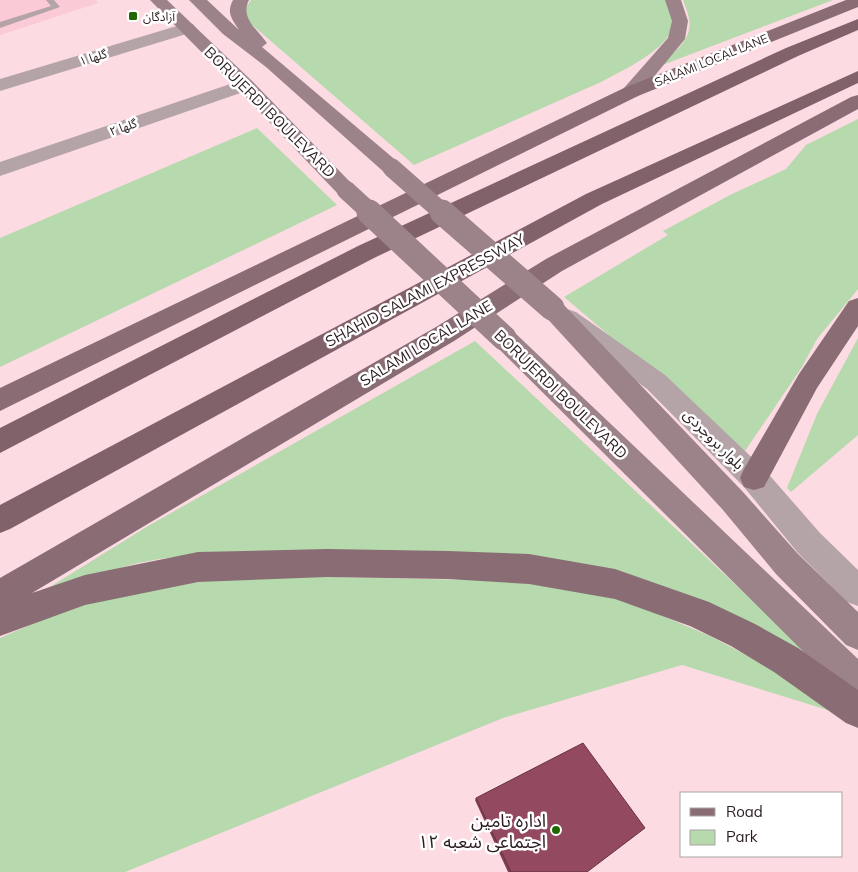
<svg xmlns="http://www.w3.org/2000/svg" width="858" height="872" viewBox="0 0 858 872" font-family="Mulish,'Noto Sans Arabic',sans-serif">
<style>
.built{fill:#facad6}
.green{fill:#b6d9ad}
.lines{fill:none;stroke-linecap:round;stroke-linejoin:round}
.service{fill:#b4a3a7;fill-rule:evenodd}
.minor{fill:#b4a3a7;fill-rule:evenodd}
.tertiary{fill:#b4a3a7;fill-rule:evenodd}
.secondary{fill:#9c8389;fill-rule:evenodd}
.primary{fill:#8a6c74;fill-rule:evenodd}
.trunk{fill:#82626a;fill-rule:evenodd}
.secondary-bridge-far1{stroke:#9c8389;stroke-width:19}
.secondary-bridge{stroke:#9c8389;stroke-width:25}
.wall{fill:#7e3f53}
.building{fill:#934960;stroke:#673343}
.poi-dot{fill:#1f6801;stroke:#fff;stroke-width:2}
.labels{text-anchor:middle;dominant-baseline:central;stroke-width:5;stroke-linejoin:round;paint-order:stroke}
.far-poi-label{font-size:12px;fill:#2a1c20;stroke:#fff;text-anchor:start}
.far-street-label{font-size:12px;fill:#2a1c20;stroke:#fff}
.street-label{font-size:15px;fill:#2a1c20;stroke:#fff}
.near-poi-label{font-size:18px;fill:#2a1c20;stroke:#fff;text-anchor:end}
</style>
<rect width="100%" height="100%" fill="#fcdbe3"/>
<path class="built" d="M0,0H96L98,3L0,35Z"/>
<path class="green" d="M251,0H666C668,6 672,12 673,18C678,46 621,71 601,82L414,165L250,23L244,16L245,9Z
M683,0H833L652,69C667,58 694,42 689,19C688,12 685,6 683,0Z
M858,119V289L817,339L802,367L745,451L564,297L668,235L663,231L730,195L786,169L806,145Z
M257,128L337,205L0,367V238Z
M858,338V435L791,492L787,488L817,414Z
M475,341L846,688L674,592L218,552L159,559L134,564L45,590L148,526Z
M287,576L526,581L606,595L649,610L712,637L768,667L834,712L682,665L503,718L125,872H0V638L60,612L110,596L160,584Z"/>
<g class="lines">
<path class="service" d="M46,0H54L60,7L0,28V22L51,6Z"/>
<path class="minor" d="M187,23L193,24L196,28L193,32L0,91V79Z
M245,79L252,81L254,85L252,89L0,176V162Z"/>
<path class="tertiary" d="M567,309L576,312L665,375L764,469L820,533L858,570V606L847,602L798,553L744,487L647,389L558,324L555,318L558,312Z"/>
<path class="secondary" d="M150,0H167L252,81L353,185L357,190L353,195L346,197L339,195L238,89Z
M189,0H207L239,30C232,19 226,13 233,0H249C240,18 257,29 267,43L262,47L399,163L402,168L399,173L392,174L385,173L266,67L223,34Z
M665,0H681L688,21L685,39L638,96L631,98L624,96L622,92L624,88L668,38L672,21Z
M552,299L561,302L743,492L798,554L858,612V650L846,645L776,574L723,510L543,314L540,308L543,302Z
M504,328L513,331L858,659V699L846,694L495,345L492,338L495,331Z"/>
<path class="primary" d="M846,0H858V7L638,96L0,411V388L624,88Z
M858,95V109L562,271L454,341L32,593L85,575L198,552L327,549L448,551L529,554L615,569L709,602L755,624L798,648L858,690V728L846,723L774,672L731,646L690,626L615,599L529,584L448,579L327,577L198,582L85,605L0,636V578L436,327L546,259L851,97Z
M858,298V326L817,388L764,487L754,490L744,487L740,478L744,469L799,374L849,301Z"/>
<path class="trunk" d="M858,19V30L798,56L374,258L0,453V428L358,246L786,48Z
M858,71V83L602,204L10,529L0,533V505L586,194Z"/>
<path class="secondary-bridge-far1" d="M392,168L443,213
M346,190L371,213"/>
<path class="secondary-bridge" d="M369,212L504,338
M442,212L552,308"/>
</g>
<path class="wall" d="M476,798L587,872H508L475,800Z"/>
<path class="building" d="M583,743L645,828L587,872H511L476,798Z"/>
<g class="poi-dot">
<rect x="128" y="11" width="10" height="10" rx="2.5"/>
<circle cx="556" cy="830" r="5"/>
</g>
<g class="labels">
<g class="far-poi-label">
<text x="143" y="16">آزادگان</text>
</g>
<g class="far-street-label">
<text transform="translate(93 57) rotate(-17)">گلها ۱</text>
<text transform="translate(711 60) rotate(-22)">SALAMI LOCAL LANE</text>
<text transform="translate(123 127) rotate(-19)">گلها ۲</text>
</g>
<g class="street-label">
<text transform="translate(270 112) rotate(45)">BORUJERDI BOULEVARD</text>
<text transform="translate(425 290) rotate(-28)">SHAHID SALAMI EXPRESSWAY</text>
<text transform="translate(426 343) rotate(-31)">SALAMI LOCAL LANE</text>
<text transform="translate(561 394) rotate(44)">BORUJERDI BOULEVARD</text>
<text transform="translate(714 439) rotate(45)">بلوار بروجردی</text>
</g>
<g class="near-poi-label">
<text x="546" y="820">اداره تامین<tspan x="546" dy="21">اجتماعی شعبه ۱۲</tspan></text>
</g>
</g>
<rect x="680" y="792" width="162" height="65" fill="#ffffff" stroke="#aaa4a6"/>
<rect x="690" y="808" width="25" height="8" fill="#8a6c74" stroke="#aaa4a6"/>
<text x="726" y="817" font-size="15" fill="#2a1c20">Road</text>
<rect x="690" y="830" width="25" height="15" fill="#b6d9ad" stroke="#aaa4a6"/>
<text x="726" y="842" font-size="15" fill="#2a1c20">Park</text>
</svg>
